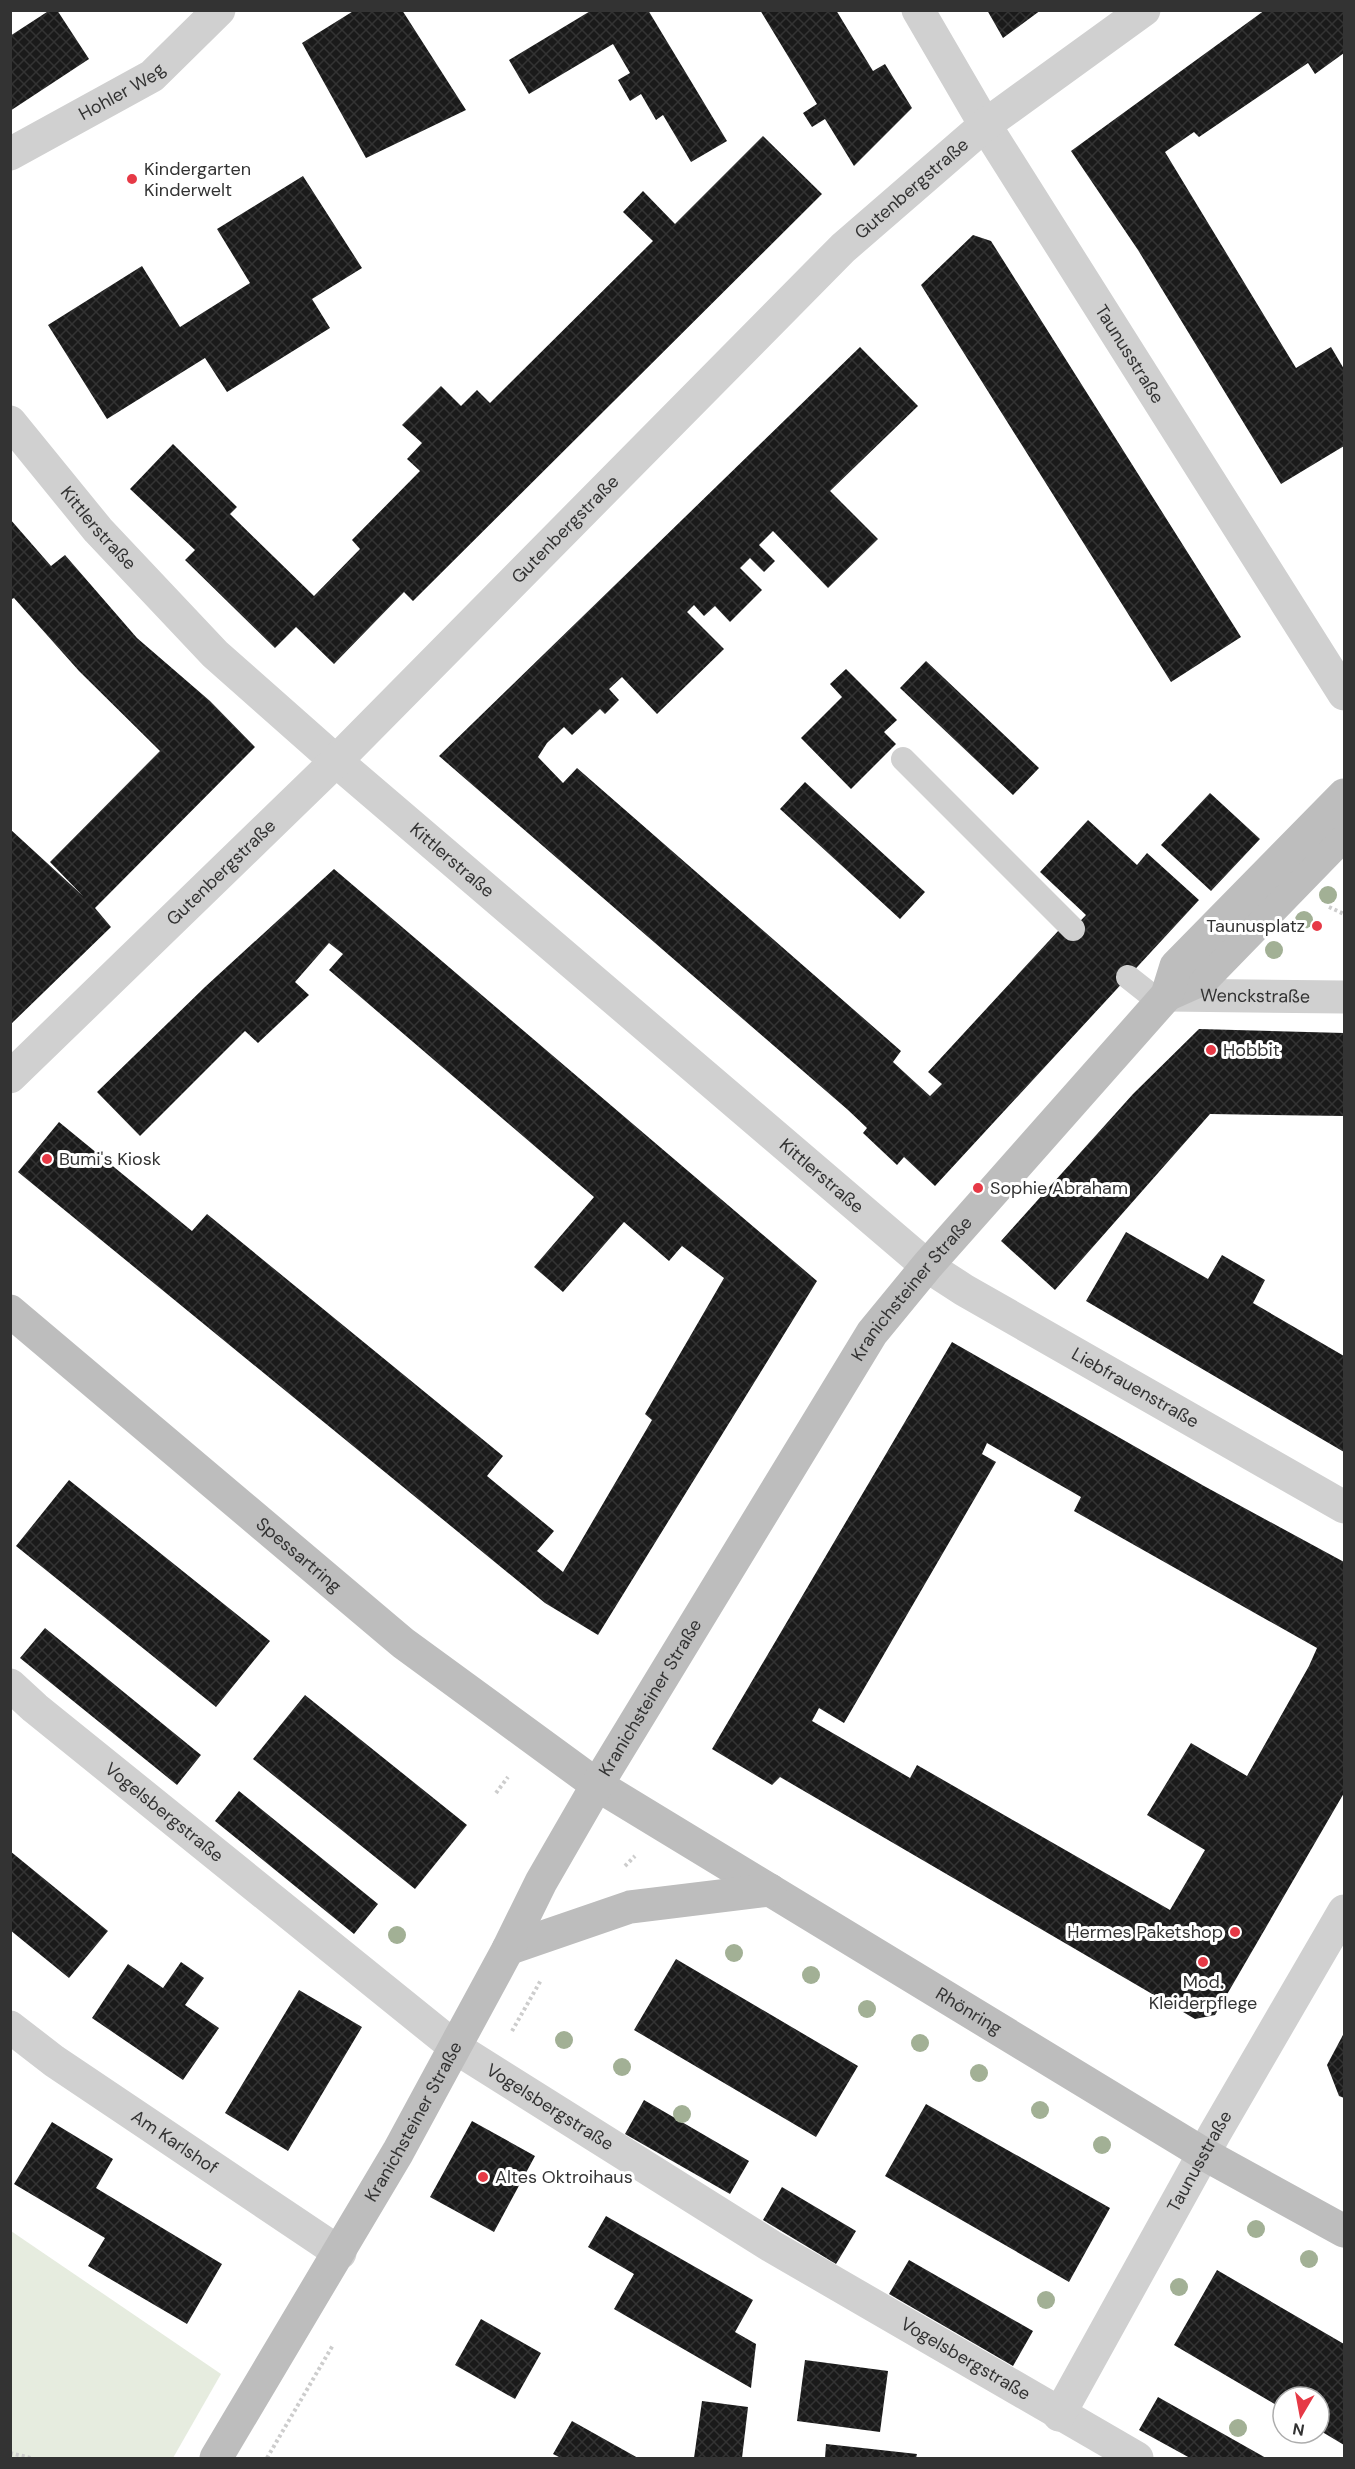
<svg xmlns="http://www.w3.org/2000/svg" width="1355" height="2469" viewBox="0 0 1355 2469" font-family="'DM Sans',sans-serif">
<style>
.park{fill:#e6ecdf}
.building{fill:url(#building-cross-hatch);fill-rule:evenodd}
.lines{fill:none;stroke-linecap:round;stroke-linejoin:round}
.path{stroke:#cdcdcd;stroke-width:4;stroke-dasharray:3 3;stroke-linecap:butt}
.lane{stroke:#d0d0d0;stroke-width:24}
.street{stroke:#d0d0d0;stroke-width:33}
.secondary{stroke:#bdbdbd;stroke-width:33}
.tree{fill:#a2b095}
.poi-dot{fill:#e63946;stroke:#fff;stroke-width:2}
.labels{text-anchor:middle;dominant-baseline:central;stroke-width:6;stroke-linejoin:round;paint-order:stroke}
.street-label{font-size:18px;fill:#333;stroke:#fff}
.poi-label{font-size:18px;fill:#333;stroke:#fff;text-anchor:start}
</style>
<defs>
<pattern id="building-cross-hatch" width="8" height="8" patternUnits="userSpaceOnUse" patternTransform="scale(1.5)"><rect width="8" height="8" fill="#1a1a1a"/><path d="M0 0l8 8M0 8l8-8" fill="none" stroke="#333"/></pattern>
</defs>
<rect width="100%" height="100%" fill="#fff"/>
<path class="park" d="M11,2231L221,2374L173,2458H11Z"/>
<path class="building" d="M50,10H57L89,59L10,111V36Z
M355,10H402L466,110L366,158L302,43Z
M592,10H648L727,141L691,162L663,115L656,120L641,94L630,101L618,80L630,73L613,44L529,94L509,60Z
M760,10H836L873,71L885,64L912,108L854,166L825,119L812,127L803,113L817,104Z
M987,10H1041L1003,38Z
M1265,10H1344V53L1315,74L1308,63L1199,137L1194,132L1165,152L1296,368L1331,347L1344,369V446L1281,484L1138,250L1071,151Z
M763,136L822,194L413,601L404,592L334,664L296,627L275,648L185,560L195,550L130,489L173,444L237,507L230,514L314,596L360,549L352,540L420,471L407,459L422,443L402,425L441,386L461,406L477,390L490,403L653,241L623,212L643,191L675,224Z
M303,176L362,268L312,299L330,328L227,392L205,358L107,419L48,325L142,266L180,327L250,283L217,229Z
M973,235L991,241L1241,637L1171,682L921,285Z
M860,347L918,406L830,491L878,539L828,588L773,531L759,545L775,561L764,572L750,558L740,568L762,590L730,622L715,606L704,616L694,605L687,612L724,649L657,714L622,677L609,689L619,700L605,714L600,709L572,735L564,727L547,743L538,757L563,783L577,768L901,1051L893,1062L930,1096L942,1084L928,1072L1059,930L1066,936L1086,915L1040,872L1088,820L1137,865L1147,853L1199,900L935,1186L904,1157L897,1165L863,1133L867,1128L848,1110L439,756Z
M10,519L51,566L65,555L137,638L210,701L255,747L95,908L111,927L10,1025V829L83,896L50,862L160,751L79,671L14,598L10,600Z
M926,661L1039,768L1013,795L900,688Z
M846,669L897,720L884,732L896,744L851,789L801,738L842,697L830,684Z
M805,782L925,892L900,919L780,809Z
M1210,793L1260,839L1211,891L1161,845Z
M334,869L817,1281L598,1635L545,1603L18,1172L59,1122L192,1231L207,1214L503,1456L487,1476L554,1531L537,1551L563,1572L652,1420L645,1414L724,1278L682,1246L669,1261L624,1222L563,1292L534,1267L594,1197L329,970L343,954L329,943L295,982L309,995L258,1043L245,1031L140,1136L97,1092L205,987Z
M1199,1029L1344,1033V1116L1210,1114L1055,1290L1001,1241L1133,1094Z
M1126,1232L1208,1279L1222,1255L1265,1280L1253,1303L1344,1356V1452L1086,1301Z
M952,1342L1204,1486L1344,1562V1793L1215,2015L1195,2019L780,1777L772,1785L712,1749ZM987,1443L1081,1497L1074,1511L1317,1648L1309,1666L1247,1776L1191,1743L1147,1815L1205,1850L1170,1910L917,1765L910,1778L812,1721L819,1708L844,1723L996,1462L982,1454Z
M69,1480L270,1641L216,1707L16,1546Z
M45,1628L201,1755L177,1785L20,1658Z
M305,1695L467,1825L415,1889L253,1759Z
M239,1791L378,1904L354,1934L215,1821Z
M10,1851L108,1931L69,1978L10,1930Z
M676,1959L858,2066L816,2137L634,2030Z
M181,1962L204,1978L185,2005L219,2028L183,2080L92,2018L128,1964L163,1988Z
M299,1990L362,2027L288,2151L225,2113Z
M1344,2033V2098L1339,2096L1327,2065Z
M644,2100L749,2161L730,2194L625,2134Z
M926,2104L1110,2208L1069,2282L885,2176Z
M472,2121L535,2156L494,2232L430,2197Z
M52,2122L113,2159L96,2188L222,2264L187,2324L88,2266L105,2238L14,2184Z
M782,2187L856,2231L836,2264L763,2220Z
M606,2216L753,2300L735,2332L756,2344L751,2388L614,2309L634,2274L588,2247Z
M909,2260L1033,2331L1013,2366L889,2294Z
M1217,2270L1344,2344V2445L1319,2430V2397H1283V2409L1174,2345Z
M481,2319L541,2353L515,2399L455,2365Z
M805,2360L888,2371L880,2432L797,2421Z
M1158,2397L1266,2458H1190L1139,2430Z
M702,2401L748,2407L742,2458H694Z
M572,2421L638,2458H561L553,2454Z
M826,2444L917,2454L916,2458H825Z"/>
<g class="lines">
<path class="path" d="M1329,907L1344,914
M496,1793L508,1777
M625,1866L635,1856
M512,2031L541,1980
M10,2453L31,2458
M267,2458L333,2345"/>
<path class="lane" d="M903,759L1073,929
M1128,977L1161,1003"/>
<g class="street">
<path id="s1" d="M918,10L985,125L1344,694"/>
<path id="s2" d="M10,154L152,76L219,10"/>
<path id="s3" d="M10,422L98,530L215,654L336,761L927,1266L964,1290L1344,1507"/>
<path id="s4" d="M1167,995L1344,997"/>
<path id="s5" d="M10,1077L336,761L843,248L985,125L1144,10"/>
<path id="s6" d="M10,1685L35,1708L456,2048L771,2246L1137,2458"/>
<path id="s7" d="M10,2027L54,2061L340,2253"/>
<path id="s8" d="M1059,2415L1215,2133L1344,1911"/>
</g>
<g class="secondary">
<path d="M1167,995L1203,979L1344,834"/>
<path id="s9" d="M10,1311L403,1643L597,1785L1204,2154L1344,2231"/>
<path d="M508,1949L630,1907L770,1890"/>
<path id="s10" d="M216,2458L398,2152L508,1949L541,1882L597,1785L872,1333L927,1266L1167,995L1176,966L1344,795"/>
</g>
</g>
<g class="tree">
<circle cx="1328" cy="895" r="9"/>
<circle cx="1304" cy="920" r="9"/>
<circle cx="1274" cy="950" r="9"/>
<circle cx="397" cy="1935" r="9"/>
<circle cx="734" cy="1953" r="9"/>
<circle cx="811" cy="1975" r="9"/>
<circle cx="867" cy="2009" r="9"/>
<circle cx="564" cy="2040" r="9"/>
<circle cx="920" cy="2043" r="9"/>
<circle cx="622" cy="2067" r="9"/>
<circle cx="979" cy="2073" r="9"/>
<circle cx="1040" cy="2110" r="9"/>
<circle cx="682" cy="2114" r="9"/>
<circle cx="1102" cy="2145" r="9"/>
<circle cx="1256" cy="2229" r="9"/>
<circle cx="1309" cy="2259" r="9"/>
<circle cx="1179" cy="2287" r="9"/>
<circle cx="1046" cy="2300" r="9"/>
<circle cx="1238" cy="2428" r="9"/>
</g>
<g class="poi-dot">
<circle cx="132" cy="179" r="6"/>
<circle cx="1317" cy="926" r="6"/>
<circle cx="1211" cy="1050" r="6"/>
<circle cx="47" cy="1159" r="6"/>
<circle cx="978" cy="1188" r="6"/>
<circle cx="1235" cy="1932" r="6"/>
<circle cx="1203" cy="1962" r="6"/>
<circle cx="483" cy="2177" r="6"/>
</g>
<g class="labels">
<g class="street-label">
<text stroke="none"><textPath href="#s2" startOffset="128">Hohler Weg</textPath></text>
<text stroke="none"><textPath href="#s5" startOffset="1266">Gutenbergstraße</textPath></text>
<text stroke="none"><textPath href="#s1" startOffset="404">Taunusstraße</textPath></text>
<text stroke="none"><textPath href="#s3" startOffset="138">Kittlerstraße</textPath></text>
<text stroke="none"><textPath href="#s5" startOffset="780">Gutenbergstraße</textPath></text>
<text stroke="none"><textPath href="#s3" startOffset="624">Kittlerstraße</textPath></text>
<text stroke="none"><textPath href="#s5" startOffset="294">Gutenbergstraße</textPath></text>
<text stroke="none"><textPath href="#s4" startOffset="88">Wenckstraße</textPath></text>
<text stroke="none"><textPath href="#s3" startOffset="1110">Kittlerstraße</textPath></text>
<text stroke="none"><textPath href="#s10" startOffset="1362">Kranichsteiner Straße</textPath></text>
<text stroke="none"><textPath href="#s3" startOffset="1490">Liebfrauenstraße</textPath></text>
<text stroke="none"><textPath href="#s9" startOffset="378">Spessartring</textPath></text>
<text stroke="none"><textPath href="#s10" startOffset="876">Kranichsteiner Straße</textPath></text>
<text stroke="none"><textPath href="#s6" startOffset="200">Vogelsbergstraße</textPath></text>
<text stroke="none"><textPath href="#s9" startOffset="1190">Rhönring</textPath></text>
<text stroke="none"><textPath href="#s6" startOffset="686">Vogelsbergstraße</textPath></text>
<text stroke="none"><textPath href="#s10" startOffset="390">Kranichsteiner Straße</textPath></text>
<text stroke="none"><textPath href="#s7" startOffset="201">Am Karlshof</textPath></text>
<text stroke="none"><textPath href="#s8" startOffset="290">Taunusstraße</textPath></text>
<text stroke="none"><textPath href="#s6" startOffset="1172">Vogelsbergstraße</textPath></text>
</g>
<g class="poi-label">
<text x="144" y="169">Kindergarten<tspan x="144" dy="21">Kinderwelt</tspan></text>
<text x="1305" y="926" text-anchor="end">Taunusplatz</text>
<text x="1223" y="1050">Hobbit</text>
<text x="59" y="1159">Bumi's Kiosk</text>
<text x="990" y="1188">Sophie Abraham</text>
<text x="1223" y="1932" text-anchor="end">Hermes Paketshop</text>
<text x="1203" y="1982" text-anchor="middle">Mod.<tspan x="1203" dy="21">Kleiderpflege</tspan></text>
<text x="495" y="2177">Altes Oktroihaus</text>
</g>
</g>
<rect width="1355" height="2469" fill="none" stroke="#333333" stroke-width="24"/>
<g transform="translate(1301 2415) rotate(190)"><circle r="28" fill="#ffffff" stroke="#adadad" stroke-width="1.5"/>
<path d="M0-4.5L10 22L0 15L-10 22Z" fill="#e63946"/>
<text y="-9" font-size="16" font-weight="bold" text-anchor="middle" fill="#333333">N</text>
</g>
</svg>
